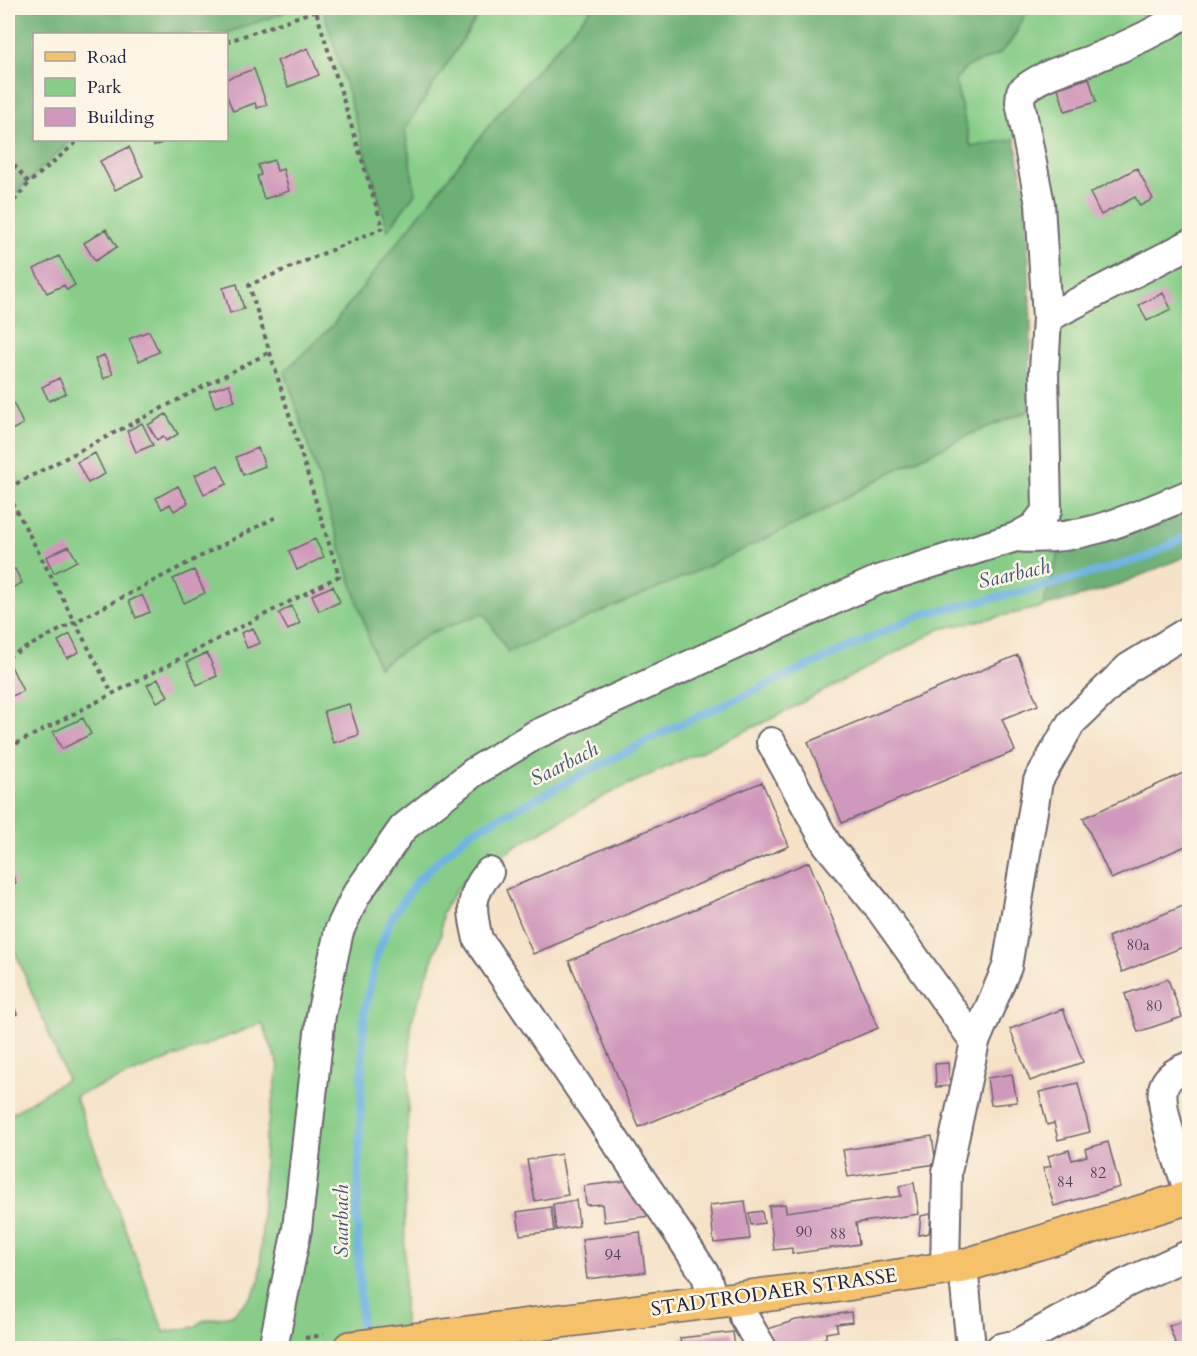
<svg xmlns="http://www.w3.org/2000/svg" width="1197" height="1356" viewBox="0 0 1197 1356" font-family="Cardo,serif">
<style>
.green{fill:#87cd88;stroke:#547862;stroke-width:1.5;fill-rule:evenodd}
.forest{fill:#6db074;stroke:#486958;stroke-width:1.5}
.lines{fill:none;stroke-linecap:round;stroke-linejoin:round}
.stream{stroke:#6eb3e4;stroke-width:8}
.building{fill:#d098bc}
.minor-casing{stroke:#6c656c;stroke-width:32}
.major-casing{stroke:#6c656c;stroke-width:36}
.path{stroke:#6c656c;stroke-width:4;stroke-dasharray:4.5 4.5;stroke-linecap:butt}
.minor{stroke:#fff;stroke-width:28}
.major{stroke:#f5c16b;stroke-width:33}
.labels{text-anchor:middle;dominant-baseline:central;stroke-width:5;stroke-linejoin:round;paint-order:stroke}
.number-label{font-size:16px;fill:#4e405b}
.street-label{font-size:20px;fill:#22223b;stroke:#fcf5e5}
.water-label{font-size:21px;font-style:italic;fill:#3d5576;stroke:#fcf5e5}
</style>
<rect width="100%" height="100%" fill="#fcf5e5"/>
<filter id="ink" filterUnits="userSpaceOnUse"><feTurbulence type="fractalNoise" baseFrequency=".0167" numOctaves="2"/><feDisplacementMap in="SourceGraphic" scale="12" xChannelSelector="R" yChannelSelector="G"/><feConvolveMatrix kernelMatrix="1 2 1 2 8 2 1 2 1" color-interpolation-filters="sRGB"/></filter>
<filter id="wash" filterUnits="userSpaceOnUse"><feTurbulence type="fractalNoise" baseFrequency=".008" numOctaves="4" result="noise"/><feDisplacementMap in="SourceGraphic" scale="24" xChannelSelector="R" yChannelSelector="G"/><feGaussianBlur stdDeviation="1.35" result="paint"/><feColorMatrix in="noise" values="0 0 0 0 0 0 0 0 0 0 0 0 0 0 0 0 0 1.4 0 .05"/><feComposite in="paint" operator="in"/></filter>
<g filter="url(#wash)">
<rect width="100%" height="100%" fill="#f5e2c7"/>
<path class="green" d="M296,8H323L388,229L415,193L405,129L483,8H592L500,112L332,326L285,371L379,667L430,633L485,613L508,652L977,431L1029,411L1053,409L1029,95L1189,19V503L1060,549L1043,607L940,629L769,720L606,795L515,847L466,879L455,891L442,913L441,934L411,1022L405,1188L404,1316L406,1348H8V1116L67,1079L8,934V200L71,140H226V34H224ZM262,1023L279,1066L265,1140L260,1279L252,1296L232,1315L202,1321L195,1327L164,1332L75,1096Z
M1040,8H1180L1027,78L1015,139L971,147L955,79C973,58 973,66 995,56C1011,48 1018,28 1025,14Z"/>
<path class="forest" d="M8,8H296L224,34H34V140H71L8,200Z
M323,8H483L405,129L415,193L388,230Z
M592,8H1040L1025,14C1018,28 1011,48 995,56C973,66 973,58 955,80L971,147L1015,139L1027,205L1031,331L1029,411L977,431L897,469L815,515L704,568L508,652L484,613L430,633L378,667L285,371L332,326L500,112Z
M1189,503V555L1113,587L1043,607L1060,549Z"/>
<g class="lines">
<path class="stream" d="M362,1339L357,1219L364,1013L377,954L392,917L416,882L439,860L469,833L670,729L920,615L1047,586L1147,557L1190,534"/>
</g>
<g id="blocks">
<path class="building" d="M308,48L319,75L288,87L277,61Z
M254,69L267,105L257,108L255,103L233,111L226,94V79Z
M1089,78L1096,102L1065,111L1058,88Z
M151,140H169L154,146Z
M129,147L143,176L115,190L100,161Z
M274,160L277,171L283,169L289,191L264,199L257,176L261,175L258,165Z
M1137,168L1153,199L1140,206L1135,197L1101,215L1090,193Z
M106,229L117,247L95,261L84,243Z
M59,256L75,285L67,290L64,285L47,293L34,269Z
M237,284L244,309L230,313L223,288Z
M1163,293L1171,309L1147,321L1139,305Z
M149,331L159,352L139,361L129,339Z
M104,355L113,374L104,379L95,359Z
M59,378L66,393L49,401L42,387Z
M229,384L235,401L215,407L209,391Z
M13,402L23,424L8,432V405Z
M166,414L178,434L166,441L163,436L157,440L148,425Z
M142,423L153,445L136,452L127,431Z
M258,448L265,466L243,475L236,457Z
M95,453L105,474L88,483L77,462Z
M218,465L227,484L204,494L195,475Z
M178,486L188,503L174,511L170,504L162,509L156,498Z
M315,539L324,557L297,570L289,551Z
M69,546L77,561L54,573L46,557Z
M15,569L22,583L8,590V573Z
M194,570L205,593L184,603L173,579Z
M333,586L340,602L319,611L312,595Z
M142,595L150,612L136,618L129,601Z
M291,606L300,623L288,630L279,613Z
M253,628L260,643L247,648L241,633Z
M70,634L79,652L67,658L58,641Z
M207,653L217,676L197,685L187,662Z
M1018,655L1038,705L1002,719L1015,751L842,823L808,742Z
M10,664L23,691L8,698V665Z
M158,679L168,696L157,702L147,685Z
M349,704L359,735L333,743L324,711Z
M83,718L91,734L62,749L53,732Z
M1190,770V844L1111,879L1083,818Z
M762,782L789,846L533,954L506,890Z
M809,862L878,1028L639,1127L569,961Z
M8,865L16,883L8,887Z
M1190,903V944L1122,972L1108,937Z
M1168,979L1182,1017L1138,1032L1125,994Z
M8,990L17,1014L8,1018Z
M1063,1009L1083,1062L1030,1081L1010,1029Z
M948,1063L950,1086L936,1087L935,1064Z
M1012,1074L1017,1102L991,1105L987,1078Z
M1078,1083L1090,1132L1058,1140L1054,1123L1047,1125L1039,1092Z
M932,1136L936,1164L848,1177L843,1150Z
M1108,1142L1120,1187L1054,1206L1043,1168L1051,1166L1048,1156L1069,1150L1072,1160L1087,1156L1085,1149Z
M561,1154L568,1195L535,1201L527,1160Z
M625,1181L650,1216L604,1222L602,1204L586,1205L584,1186Z
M914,1183L919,1214L856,1223L859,1244L792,1254V1248L774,1250L769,1206L785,1204L786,1212L901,1196L899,1186Z
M576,1200L579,1226L556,1230L553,1204Z
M745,1201L750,1239L714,1243L710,1205Z
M551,1207L554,1231L520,1235L517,1212Z
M762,1211L764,1223L751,1225L749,1213Z
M931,1214L929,1233L919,1235L921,1216Z
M640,1232L645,1272L587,1279L582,1239Z
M851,1312L852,1322L836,1324L838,1331L826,1333V1338L803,1343L805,1348H774L768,1329L796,1320Z
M1190,1319V1345L1177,1348L1169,1326Z
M733,1332L735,1348H681L680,1338Z"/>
</g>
</g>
<g filter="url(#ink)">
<use href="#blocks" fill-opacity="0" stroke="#6c656c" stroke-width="1.5"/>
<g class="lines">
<defs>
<path id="minor" d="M1047,318L1190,244
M1016,537C1080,543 1132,518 1190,494
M771,742L827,844L877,905L975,1042L947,1172L945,1269
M489,872C469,896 471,909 478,939L682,1239L706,1276L714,1301
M975,1042L1007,967L1038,781L1071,723L1128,668L1190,630
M1190,1066C1178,1070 1166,1076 1163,1089C1159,1109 1182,1173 1190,1194
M963,1266L971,1348
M741,1297L744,1317L762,1348
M273,1348L297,1229L321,1015L339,931L356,895L403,828L474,772L535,735L878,580L1016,537L1034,527L1047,510L1044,371L1047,318L1040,204L1020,102L1021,92C1042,73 1072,68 1098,57C1129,45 1161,29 1190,11
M1000,1348L1018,1344L1126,1283L1190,1254"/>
<path id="major" d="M350,1348L827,1287L963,1266L1190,1197"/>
</defs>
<use href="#minor" class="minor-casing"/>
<use href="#major" class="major-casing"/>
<path class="path" d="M226,42L323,8
M8,158L29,183
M8,208L29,183L79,140
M8,488L268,353
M8,494L112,693
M8,657L278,516
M8,748L339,576L249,285L383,228L316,11
M305,1338L324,1335"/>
<use href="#minor" class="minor"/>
<use href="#major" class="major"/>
</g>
</g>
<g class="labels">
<g class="number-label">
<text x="1138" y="945">80a</text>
<text x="1154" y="1006">80</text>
<text x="1098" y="1173">82</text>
<text x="1065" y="1182">84</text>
<text x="804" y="1232">90</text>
<text x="838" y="1234">88</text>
<text x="613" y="1255">94</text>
</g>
<g class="street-label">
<text transform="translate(774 1292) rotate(-8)">STADTRODAER STRASSE</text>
</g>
<g class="water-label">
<text transform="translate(1014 574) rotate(-13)">Saarbach</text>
<text transform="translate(564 764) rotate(-27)">Saarbach</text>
<text transform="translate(341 1221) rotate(-90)">Saarbach</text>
</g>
</g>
<rect width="1197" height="1356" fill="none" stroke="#fcf5e5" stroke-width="30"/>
<rect x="33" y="33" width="195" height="108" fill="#fcf5e5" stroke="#a5a1a1" stroke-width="1.5"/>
<rect x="45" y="52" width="30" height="9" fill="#f5c16b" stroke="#a5a1a1" stroke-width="1.5"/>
<text x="87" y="63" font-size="18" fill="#22223b">Road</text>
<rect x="45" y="78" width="30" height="18" fill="#87cd88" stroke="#a5a1a1" stroke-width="1.5"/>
<text x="87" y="93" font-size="18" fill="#22223b">Park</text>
<rect x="45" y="108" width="30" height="18" fill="#d098bc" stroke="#a5a1a1" stroke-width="1.5"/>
<text x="87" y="123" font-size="18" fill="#22223b">Building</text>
</svg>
